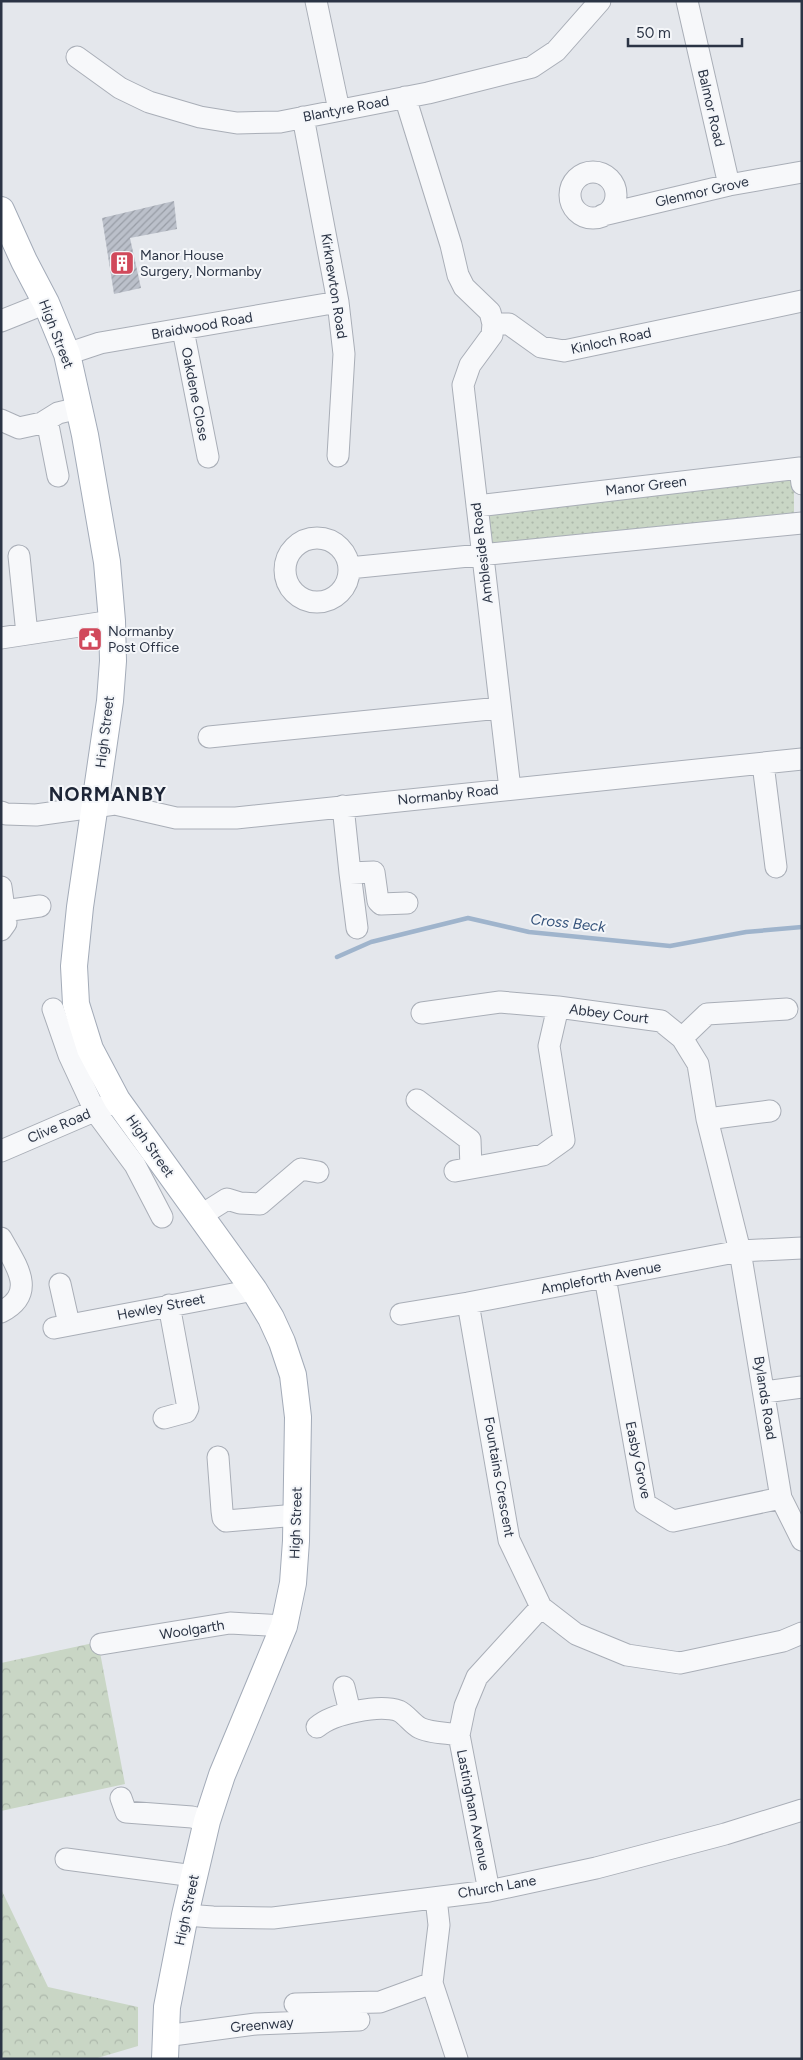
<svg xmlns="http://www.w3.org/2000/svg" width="803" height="2060" viewBox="0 0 803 2060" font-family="Figtree,sans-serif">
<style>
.grass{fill:url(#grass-dots)}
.park{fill:url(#park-crowns)}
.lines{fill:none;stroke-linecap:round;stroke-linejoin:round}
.stream{stroke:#9fb4cc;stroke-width:4.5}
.building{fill:url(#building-hatch)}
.minor-casing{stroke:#a9aeb7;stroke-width:23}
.major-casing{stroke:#a3abb8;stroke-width:28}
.minor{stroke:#f7f8fa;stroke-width:21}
.major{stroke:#fff;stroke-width:26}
.labels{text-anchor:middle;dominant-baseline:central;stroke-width:4;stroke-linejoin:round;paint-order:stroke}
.street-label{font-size:14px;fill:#2b3445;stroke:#f4f6f9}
.poi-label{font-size:14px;fill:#2b3445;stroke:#f4f6f9;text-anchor:start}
.water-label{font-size:15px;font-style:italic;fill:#34527a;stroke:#f4f6f9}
.district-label{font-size:19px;font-weight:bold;letter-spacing:1px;fill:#1d2536;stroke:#f4f6f9}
</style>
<defs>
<pattern id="grass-dots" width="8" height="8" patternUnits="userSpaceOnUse" patternTransform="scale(1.25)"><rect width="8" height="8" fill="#c9d6c5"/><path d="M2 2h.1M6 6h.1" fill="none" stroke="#adb8ab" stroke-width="1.8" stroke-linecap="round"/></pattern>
<pattern id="park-crowns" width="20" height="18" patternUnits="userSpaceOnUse" patternTransform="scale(1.25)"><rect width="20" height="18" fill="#c9d6c5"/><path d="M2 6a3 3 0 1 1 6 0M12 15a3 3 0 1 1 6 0" fill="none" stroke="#adb8ab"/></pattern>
<pattern id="building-hatch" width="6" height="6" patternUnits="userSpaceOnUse" patternTransform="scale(1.25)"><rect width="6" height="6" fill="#bbc0ca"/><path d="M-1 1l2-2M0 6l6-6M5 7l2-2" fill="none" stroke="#989da6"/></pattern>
</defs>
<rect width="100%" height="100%" fill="#e4e7ec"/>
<path class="grass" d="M794,473V513L487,545L479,511Z"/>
<path class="park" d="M98,1642L125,1784L1,1811V1663Z
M1,1889L48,1987L138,2007V2046L94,2059H1Z"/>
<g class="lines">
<path class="stream" d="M337,957L371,942L468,918L529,932L670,946L746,932L802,927"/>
</g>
<path class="building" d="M174,201L177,229L130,238L141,288L114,294L102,218Z"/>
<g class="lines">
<defs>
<path id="minor" d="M316,1L339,110
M687,1L729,185
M77,57L120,88L149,102L200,117L237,123L280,122L428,93L532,67L556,51L600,1
M405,97L451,245L458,275L464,287L490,312L493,324H509L541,347L564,351L802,301
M303,117L338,302L344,354L338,456
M570 195a23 23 0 1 1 46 0a23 23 0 1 1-46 0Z
M603,215L729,185L802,172
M1,321L46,303
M493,324L492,335L470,365L463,385L510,789
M183,330L208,457
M67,354L100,343L338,302
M1,420L19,428L42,423L58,413L79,408
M47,420L58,476
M477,506L800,468L802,484
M285 570a32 32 0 1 1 64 0a32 32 0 1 1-64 0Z
M19,556L27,634
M349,568L802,523
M1,638L112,621
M209,737L500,708
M763,764L776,867
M343,806L350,873L374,872L378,901L381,904L407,903
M1,812L6,814L36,815L115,804L176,818H236L802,759
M350,873L357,928
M1,887L6,923L1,930
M4,911L40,906
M53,1009L69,1055L95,1111L135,1165L162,1217
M422,1013L500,1002L558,1007
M682,1038L707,1014L787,1009
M417,1100L470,1140L471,1168
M707,1119L770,1111
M1,1151L108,1105
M455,1171L543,1155L564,1140L549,1046L558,1007L661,1021L682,1038L698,1064L707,1119L740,1251L781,1498L802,1540
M200,1216L227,1199L240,1203L260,1204L301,1169L318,1172
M1,1238C16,1265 38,1293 1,1312
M605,1277L645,1504L673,1521L781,1498
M60,1284L69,1324
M468,1303L509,1540L541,1607L576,1634L627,1655L680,1663L783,1641L802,1633
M401,1314L468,1303L740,1251L802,1248
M54,1328L254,1290
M765,1392L802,1387
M164,1418L186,1412L188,1408L169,1305
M218,1457L222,1511L223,1518L226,1521L297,1515
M101,1644L230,1623L284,1626
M344,1687L350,1712
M317,1727C333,1713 380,1704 399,1711C407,1715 412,1724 420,1728C429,1733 449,1733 459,1735
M121,1798L126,1812L192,1817L207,1821
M66,1859L194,1876
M489,1891L459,1735L465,1706L477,1677L541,1607
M436,1898L439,1925L432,1983L457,2059
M185,1915L213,1917L273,1918L489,1891L596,1868L725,1834L802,1810
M295,2004L380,2002L432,1983
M165,2036L256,2024L359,2020"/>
<path id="major" d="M1,210L24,261L46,303L67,354L85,435L107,562L112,621L113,661L110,701L80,907L74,966L76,1004L90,1049L117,1100L254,1290L271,1318L282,1342L293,1375L298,1417L296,1541L293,1583L284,1626L222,1775L207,1821L185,1915L167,2007L165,2059"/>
</defs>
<use href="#minor" class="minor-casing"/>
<use href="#major" class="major-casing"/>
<use href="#minor" class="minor"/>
<use href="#major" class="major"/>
</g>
<defs>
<symbol id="building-square" viewBox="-11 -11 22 22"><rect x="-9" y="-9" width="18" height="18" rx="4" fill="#d1495b" stroke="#f4f6f9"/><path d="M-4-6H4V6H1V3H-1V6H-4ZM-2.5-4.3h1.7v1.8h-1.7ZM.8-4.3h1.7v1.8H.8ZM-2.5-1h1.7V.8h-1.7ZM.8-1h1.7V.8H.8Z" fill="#fff"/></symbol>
<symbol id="civic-square" viewBox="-11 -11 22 22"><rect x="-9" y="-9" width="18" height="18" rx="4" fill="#d1495b" stroke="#f4f6f9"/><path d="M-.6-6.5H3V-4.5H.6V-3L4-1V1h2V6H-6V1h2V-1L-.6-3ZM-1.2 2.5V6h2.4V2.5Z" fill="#fff"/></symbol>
</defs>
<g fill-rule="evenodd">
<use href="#building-square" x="108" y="249" width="28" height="28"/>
<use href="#civic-square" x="76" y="625" width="28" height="28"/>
</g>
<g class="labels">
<g class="street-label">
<text transform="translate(711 108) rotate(77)">Balmor Road</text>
<text transform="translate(346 109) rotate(-11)">Blantyre Road</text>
<text transform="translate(702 192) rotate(-13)">Glenmor Grove</text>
<text transform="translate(334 286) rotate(81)">Kirknewton Road</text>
<text transform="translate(202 326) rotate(-10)">Braidwood Road</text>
<text transform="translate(56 334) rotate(69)">High Street</text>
<text transform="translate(611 341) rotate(-12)">Kinloch Road</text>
<text transform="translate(195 394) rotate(79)">Oakdene Close</text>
<text transform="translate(646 486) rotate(-7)">Manor Green</text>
<text transform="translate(482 553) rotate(-97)">Ambleside Road</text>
<text transform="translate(105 732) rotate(-83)">High Street</text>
<text transform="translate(448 795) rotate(-6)">Normanby Road</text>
<text transform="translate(609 1014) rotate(7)">Abbey Court</text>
<text transform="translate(59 1126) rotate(-23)">Clive Road</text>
<text transform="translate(150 1146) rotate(55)">High Street</text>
<text transform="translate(601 1278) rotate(-11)">Ampleforth Avenue</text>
<text transform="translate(161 1307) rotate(-11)">Hewley Street</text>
<text transform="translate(765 1398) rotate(81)">Bylands Road</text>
<text transform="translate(638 1460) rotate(78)">Easby Grove</text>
<text transform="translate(499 1477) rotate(80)">Fountains Crescent</text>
<text transform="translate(296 1523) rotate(-88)">High Street</text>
<text transform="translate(192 1630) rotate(-9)">Woolgarth</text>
<text transform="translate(473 1810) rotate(79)">Lastingham Avenue</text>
<text transform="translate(497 1887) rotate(-10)">Church Lane</text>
<text transform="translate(187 1910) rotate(-78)">High Street</text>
<text transform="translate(262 2025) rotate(-5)">Greenway</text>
</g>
<g class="poi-label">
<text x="140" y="255">Manor House<tspan x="140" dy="16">Surgery, Normanby</tspan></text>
<text x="108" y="631">Normanby<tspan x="108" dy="16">Post Office</tspan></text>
</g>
<g class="water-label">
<text transform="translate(568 923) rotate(6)">Cross Beck</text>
</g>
<g class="district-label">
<text x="108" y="794">NORMANBY</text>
</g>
</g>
<rect width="803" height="2060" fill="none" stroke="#2b3445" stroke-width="5"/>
<path d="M628 38v8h114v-8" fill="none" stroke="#2b3445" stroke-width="2.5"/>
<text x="636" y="38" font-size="15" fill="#2b3445" stroke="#f4f6f9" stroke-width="4" paint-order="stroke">50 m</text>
</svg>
